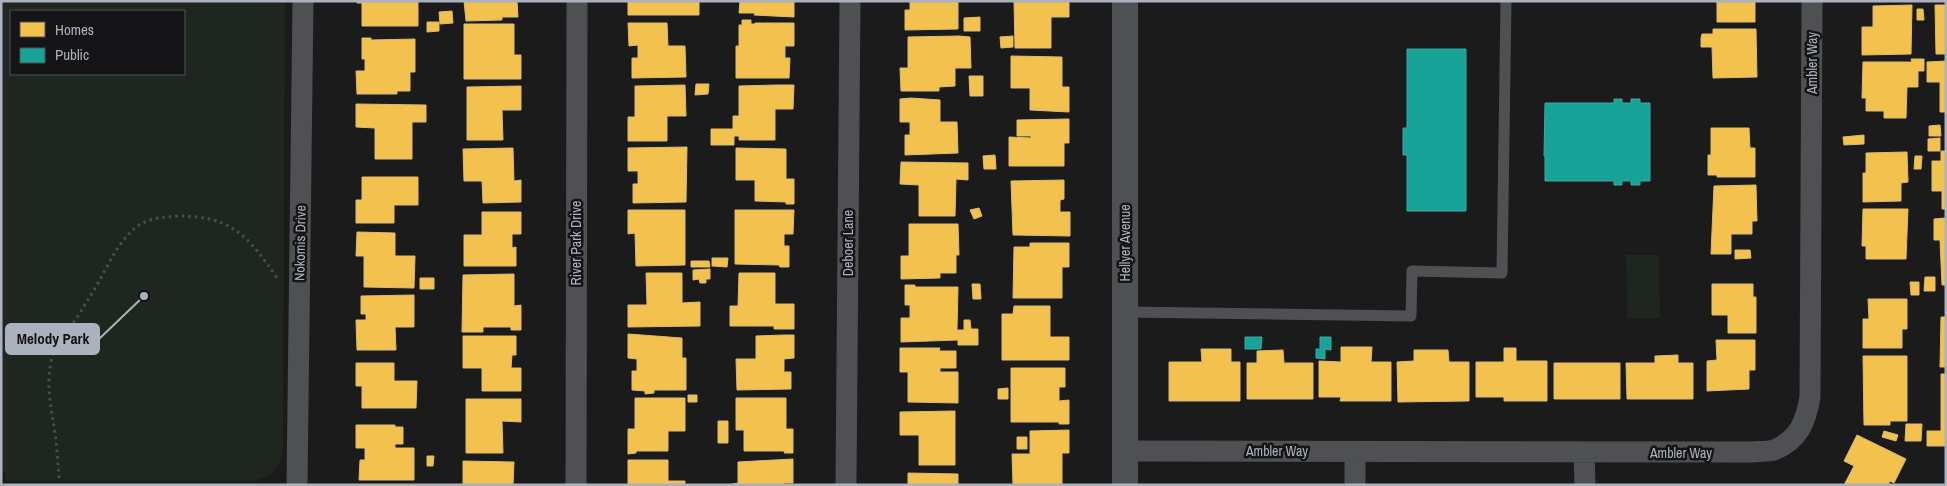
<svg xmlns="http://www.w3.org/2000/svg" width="1947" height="486" viewBox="0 0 1947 486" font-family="'Archivo Narrow',sans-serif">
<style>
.built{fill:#242528}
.green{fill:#1e261f;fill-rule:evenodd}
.homes{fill:#f2c14e;stroke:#ddbc6f}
.public{fill:#17a398;stroke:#43a7a3}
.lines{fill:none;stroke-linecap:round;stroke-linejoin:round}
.path{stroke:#4b4c4f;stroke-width:3;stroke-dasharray:2.5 4;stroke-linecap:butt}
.service{stroke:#4f5054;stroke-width:11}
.minor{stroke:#4f5054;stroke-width:21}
.tertiary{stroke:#4f5054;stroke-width:26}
.labels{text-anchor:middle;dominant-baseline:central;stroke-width:5;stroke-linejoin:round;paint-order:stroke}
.street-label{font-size:14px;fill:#abb1bd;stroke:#151517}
.leader{fill:none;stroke:#abb1bd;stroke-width:2}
.callout-dot{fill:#abb1bd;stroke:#151517;stroke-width:2}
.callout{fill:#abb1bd;stroke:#abb1bd;stroke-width:2}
.callout-label{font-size:15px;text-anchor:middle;font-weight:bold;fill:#111}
</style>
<rect width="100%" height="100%" fill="#1b1b1b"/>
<path class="built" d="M1,1H5V473L1,474Z"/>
<path class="green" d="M5,1H285L283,448C281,466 271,479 253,481H5ZM11,11H184V74H11Z
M1626,255H1659L1660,318H1627Z"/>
<path class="homes" d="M357,1H418V26H362V3H357Z
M464,1H517L518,17H502V20L466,21Z
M628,1H699V15H628Z
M740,1H794V17L754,15L755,13H739Z
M910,1H958V29L905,30V10H910Z
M1014,1H1069V17H1051V48H1015Z
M1711,1H1755V22H1717V2Z
M1912,5L1911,54L1862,55V27H1873V6Z
M1935,5H1946V54H1936Z
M1917,9H1923L1924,20H1917Z
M452,11L453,23L440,24L439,12Z
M980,17V31H964V18Z
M742,20H751V24H755V23H794V46H785V58H790L789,78H736V46H739V25H742Z
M427,22H439V31L427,32Z
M628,23H667L668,46H685L686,77L632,78V58H638V45L629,46Z
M464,24H514V55H521V79H464Z
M1713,29H1756L1757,77L1713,78L1712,47H1701V38L1702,34H1713Z
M959,36L970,37L971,68H955V86L939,87V91H901L900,68H908V37Z
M1013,36V47L1001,48L1000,37Z
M362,38H371V40L415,39V72H410V91H397V94H357L356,71H365V59H362Z
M1011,56L1062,57V87H1069V112L1030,110V88H1011Z
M1911,59H1924V71H1918V87H1907L1906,118H1884V111H1866V98H1862L1863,62H1912Z
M1946,61V112H1940V82H1927V62Z
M969,76H983V96H970Z
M696,84H709L708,94L695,95Z
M685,85L686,116H667V141H628V117H635V86Z
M776,85H794L793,109H775V140H739V136H734V145H711V129H733V116H739V86Z
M521,86V110H502L503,140H467V87Z
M911,98L940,100V122H957L958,153L905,155V135H910V122H900V99Z
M356,104L426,105V122H412V159H375V128L356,127Z
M1069,119V143H1064V166H1009V137L1031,138V136H1017V120Z
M1940,125L1941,136H1929V126Z
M1711,128H1749L1750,148H1755V177H1717V175H1708V155H1711Z
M1864,135V144L1844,145L1843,137Z
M1940,138V151H1928V139Z
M687,147L686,202L633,203V184H638V171H628V148Z
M513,148L514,181L521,180V202L483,203L482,181H464L463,149Z
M736,148L786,149V179H794V204H786V202L755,201V180H736Z
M1941,151H1946V209H1942V191H1932V161H1941Z
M1907,152L1908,182L1901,183V201L1863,202V173H1866V153Z
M995,155L996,169H984L983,156Z
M1915,156H1922L1921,169H1914Z
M901,162L968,163V180L956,179L955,216H919V185L900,184Z
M362,177H418V205H394V223H356V200H362Z
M1064,180V199L1060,200V212H1070V236L1013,235L1011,181Z
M1756,185L1757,221H1752V234H1731V254H1711L1714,186Z
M979,208L982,216L974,219L970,210Z
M1863,209H1908L1906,259H1866V246H1862Z
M628,210H685V265L636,266L635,233L628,234Z
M735,210H794L793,234H784V246H789V267H780L779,265L735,264Z
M482,212H521V234H512V248L516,247V266H464V235H482Z
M1945,218H1946V285H1942L1940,240H1934V219Z
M909,224H958L959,255H956V273H940V278L901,279V256H909Z
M357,232L395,233V256H415L414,288L364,287V256H356Z
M1030,243H1069V267H1062V298H1013L1014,247H1030Z
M1735,250H1750L1751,258L1735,259Z
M712,258H728L727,267L712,266Z
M691,261H709L710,267H691Z
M710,269V279H706V283H700L699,279L693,280V270Z
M646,273H682V303L700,302V326L628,327V305H647Z
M739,273H775V304H794V329H774V326H730V306H738Z
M514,274V306L521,305V330H511V327H483V332H462L463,275Z
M1925,277H1935V291H1924Z
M420,278H434V289H420Z
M1910,282H1919V295H1911Z
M972,284H980L981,299H973Z
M1712,284H1753V297H1756V333H1728V315H1712Z
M905,285H915V287H958L957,330H964V320H970L971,329H978V345H958V340L901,342V318H910V305H905Z
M414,295V327H395L396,350H357L356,320H366V314H361V296Z
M1868,299H1907V329H1902V348H1863V319H1869Z
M1014,306H1050V337H1069V360H1002V314H1013Z
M1941,317H1946V367H1940Z
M628,334L682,338V358H686V390H654V393L645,394V391L632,390V371H637V359L628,358Z
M784,335H794V358L784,359V372H791V389L737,390L736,359H756V336Z
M463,336H516V355H512L511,368H521V391H482V368H463Z
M1716,340H1755V370H1749V389L1707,391V361L1717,360Z
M1341,347H1372L1371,362H1391V401H1340L1341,397H1319V361L1341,362Z
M900,348H940L939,351H956V368H940V372H958V403L908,402V372H900Z
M1504,348H1516V361H1547V401H1504V397H1476V362H1504Z
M1201,349H1231V362H1240V401H1169V362H1202Z
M1283,350L1284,363H1313V399H1247V363H1257V351Z
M1414,350H1448L1449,362H1469V401L1398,402L1397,362L1414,361Z
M1678,355V363H1693V399H1627L1626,363H1655V356Z
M1863,356H1907V421H1890V425H1864Z
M356,363H394V381H417L416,408H362V386H356Z
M1554,363H1620V399H1554Z
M1011,368H1065V387H1059V401L1069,400V424H1059V422H1011Z
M1941,374H1946V446H1927V431H1941Z
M1008,388V399H998V389Z
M688,395H697V402H688Z
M635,398H685V431H668V451H636V453L628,454V429H635Z
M736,398H786V429H793V453H784L785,451H744V430H736Z
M466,399H521V422L502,421L503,453H466Z
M955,411V465H919V435H900V412Z
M718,421H728V443H718Z
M1906,424H1922L1921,441H1905Z
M356,425H395V427H403V444H395V448H414V480H359L360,460H365V448H356Z
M1069,430V453H1062V485H1013L1012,454H1030V431Z
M1884,431L1898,435L1896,441L1882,437Z
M1857,435L1906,459L1894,483L1890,481L1888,485H1844L1854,466L1844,461Z
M1017,437H1027V449H1017Z
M427,456H434L433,466H427Z
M793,459V483H784V485H728L738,483V462Z
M628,460H668V481H685V485L628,484Z
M463,461L514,462L513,485H463Z
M908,473L958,474V485H908Z"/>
<path class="public" d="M1407,49H1466V211H1407V155H1403V128H1407Z
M1614,99H1622V103H1631V99H1640V103H1650V181H1640V185H1631V181H1622V185H1614V181H1545V156H1544L1545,103H1614Z
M1245,337H1262L1261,349H1245Z
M1320,337H1331V350L1325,349V359L1316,358V349H1320Z"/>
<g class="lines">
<path class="path" d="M59,478C58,463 57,448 55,433C51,407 46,388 51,362C54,344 63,337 73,323C79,315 84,306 89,298C104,276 114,246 135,228C147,218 163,217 178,216C232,216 248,236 277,278"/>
<path class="service" d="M1125,312L1411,316L1412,271L1502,273L1506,1"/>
<path class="minor" d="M1125,451L1750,452C1757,451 1767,452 1774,450C1799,440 1806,421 1810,397L1812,1
M1584,453L1585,485
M297,485L303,1
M576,485L577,1
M846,485L850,1
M1355,485V452"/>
<path class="tertiary" d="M1125,485V1"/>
</g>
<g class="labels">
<g class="street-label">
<text transform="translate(1812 63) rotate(-90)">Ambler Way</text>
<text transform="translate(300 243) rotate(-89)">Nokomis Drive</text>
<text transform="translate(576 243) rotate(-90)">River Park Drive</text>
<text transform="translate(848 243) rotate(-90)">Deboer Lane</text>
<text transform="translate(1125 243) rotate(-90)">Hellyer Avenue</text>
<text x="1277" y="451">Ambler Way</text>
<text x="1681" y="453">Ambler Way</text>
</g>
</g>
<path class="leader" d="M144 296L99 339"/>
<circle class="callout-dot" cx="144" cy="296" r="5"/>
<rect class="callout" x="6" y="324" width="93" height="30" rx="5"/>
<g class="callout-label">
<text x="53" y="344">Melody Park</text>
</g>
<rect width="1947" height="486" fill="none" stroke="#abb1bd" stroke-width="5"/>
<rect x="10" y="10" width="175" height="65" fill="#151517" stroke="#515359"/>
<rect x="20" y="22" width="25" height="15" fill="#f2c14e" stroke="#515359"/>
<text x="55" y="35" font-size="15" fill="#abb1bd">Homes</text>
<rect x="20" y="48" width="25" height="15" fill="#17a398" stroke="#515359"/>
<text x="55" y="60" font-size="15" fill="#abb1bd">Public</text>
</svg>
